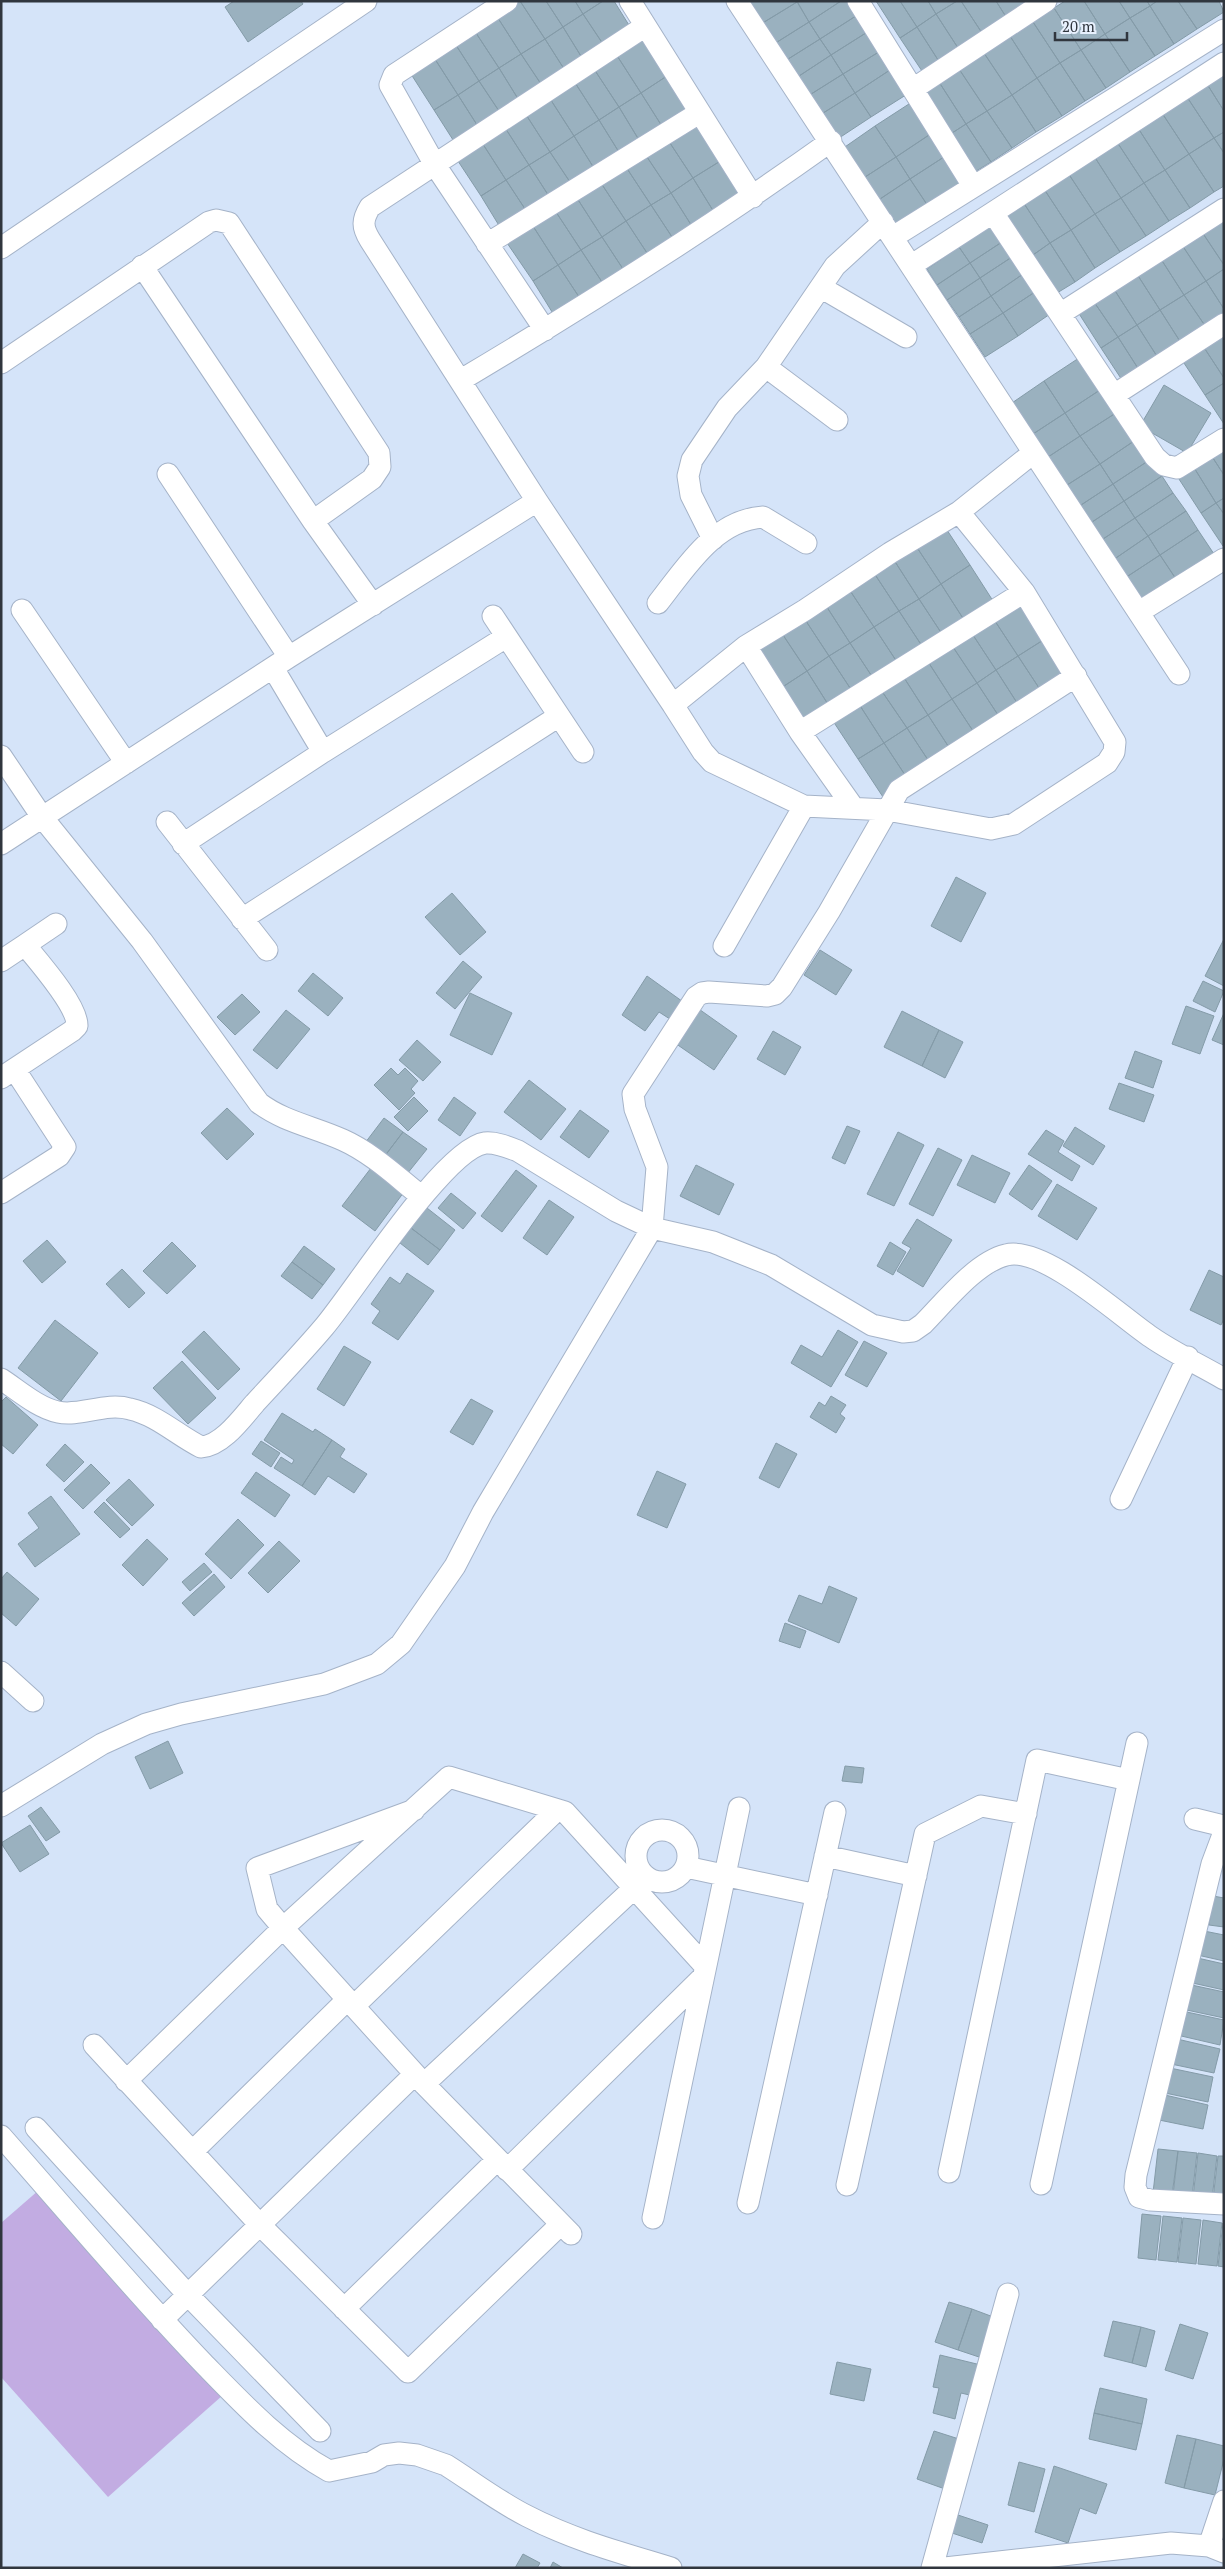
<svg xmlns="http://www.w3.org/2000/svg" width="1225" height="2569" viewBox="0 0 1225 2569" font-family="'PT Serif',serif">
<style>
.garden{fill:#c2ace2}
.building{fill:#9ab1bf;stroke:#849ba8}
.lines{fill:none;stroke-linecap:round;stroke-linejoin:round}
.street-casing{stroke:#a5b3c8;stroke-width:23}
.street{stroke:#fff;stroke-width:21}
</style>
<rect width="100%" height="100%" fill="#d5e4f9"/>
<path class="garden" d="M39,2190L223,2395L108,2497L1,2377V2223Z"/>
<path class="building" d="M234,1H301L303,4L248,42L225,7Z
M517,1H520L545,39L521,54L496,15Z
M520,1H546L563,27L545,39Z
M546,1H575L583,14L563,27Z
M575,1H603L583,14Z
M603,1H614L632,30L605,47L583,14Z
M746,1H796L797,2L761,24Z
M797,1H841L809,22Z
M841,1H850L859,14L820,39L809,22Z
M876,1H900L917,27L900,38Z
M900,1H928L936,14L917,27Z
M928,1H957L936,14Z
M957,1H961L984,36L960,51L936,14Z
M961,1H996L1008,20L984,36Z
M996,1H1027L1008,20Z
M1065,1H1084L1105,34L1081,50L1054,8Z
M1084,1H1119L1130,18L1105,34Z
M1119,1H1147L1150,6L1130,18Z
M1147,1H1157L1150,6Z
M1157,1H1178L1197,29L1174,44L1150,6Z
M1178,1H1219L1224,12L1197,29Z
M797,2L809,22L774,44L761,24Z
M1150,6L1174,44L1155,56L1130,18Z
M1054,8L1081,50L1060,63L1033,22Z
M583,14L605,47L584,61L563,27Z
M859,14L869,31L831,55L820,39Z
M936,14L960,51L940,63L917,27Z
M496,15L521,54L499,68L474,30Z
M1130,18L1155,56L1130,72L1105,34Z
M809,22L820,39L785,61L774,44Z
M1033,22L1060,63L1037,78L1010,36Z
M563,27L584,61L566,72L545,39Z
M917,27L940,63L924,74L900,38Z
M474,30L499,68L479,81L454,42Z
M869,31L882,50L843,74L831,55Z
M643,33L670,74L641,93L614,51Z
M1105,34L1130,72L1106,88L1081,50Z
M1010,36L1037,78L1012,95L984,53Z
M545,39L566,72L543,87L521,54Z
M820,39L831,55L796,78L785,61Z
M454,42L479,81L458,95L433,56Z
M882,50L893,68L855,93L843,74Z
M1081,50L1106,88L1085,101L1060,63Z
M614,51L641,93L619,107L592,66Z
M984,53L1012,95L987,111L959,69Z
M521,54L543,87L520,102L499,68Z
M831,55L843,74L808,96L796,78Z
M433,56L458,95L434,110L409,71Z
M1060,63L1085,101L1062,116L1037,78Z
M592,66L619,107L599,120L572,78Z
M499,68L520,102L501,114L479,81Z
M893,68L909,93L871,117L855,93Z
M959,69L987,111L966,124L939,82Z
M1224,73V111L1207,84Z
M670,74L695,112L665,131L641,93Z
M843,74L855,93L820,115L808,96Z
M572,78L599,120L574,136L547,94Z
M1037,78L1062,116L1036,132L1012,95Z
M479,81L501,114L479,128L458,95Z
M939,82L966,124L949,135L922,93Z
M1207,84L1224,111V132L1214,138L1187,97Z
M641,93L665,131L642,145L619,107Z
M855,93L871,117L836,140L820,115Z
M547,94L574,136L550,152L523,110Z
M458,95L479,128L455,143L434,110Z
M1012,95L1036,132L1012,148L987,111Z
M1187,97L1214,138L1189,154L1162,113Z
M912,102L932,133L896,157L875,126Z
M619,107L642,145L622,157L599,120Z
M523,110L550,152L529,165L502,123Z
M987,111L1012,148L991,162L966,124Z
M1162,113L1189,154L1165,170L1138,128Z
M695,118L722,160L693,178L666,137Z
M599,120L622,157L597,173L574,136Z
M502,123L529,165L506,180L479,138Z
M966,124L991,162L973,173L949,135Z
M875,126L896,157L862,179L842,149Z
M1138,128L1165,170L1144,183L1117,142Z
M1224,132V153L1214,138Z
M932,133L947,155L910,179L896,157Z
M574,136L597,173L574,188L550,152Z
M666,137L693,178L671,193L643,151Z
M479,138L506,180L481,196L454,155Z
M1214,138L1224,153V186L1214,192L1189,154Z
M1117,142L1144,183L1121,198L1094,156Z
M643,151L671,193L651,205L624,164Z
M550,152L574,188L552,201L529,165Z
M1189,154L1214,192L1190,208L1165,170Z
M947,155L965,182L928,206L910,179Z
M1094,156L1121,198L1095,214L1068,173Z
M896,157L910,179L877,201L862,179Z
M722,160L747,198L717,217L693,178Z
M624,164L651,205L626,221L599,180Z
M529,165L552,201L529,215L506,180Z
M1165,170L1190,208L1169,221L1144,183Z
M1068,173L1095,214L1071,230L1044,189Z
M693,178L717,217L695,231L671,193Z
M910,179L928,206L895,228L877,201Z
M506,180L529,215L503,232L481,196Z
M599,180L626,221L602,237L575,195Z
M1144,183L1169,221L1146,236L1121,198Z
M1044,189L1071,230L1050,243L1023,202Z
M671,193L695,231L676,243L651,205Z
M575,195L602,237L581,250L554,209Z
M1121,198L1146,236L1120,252L1095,214Z
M1023,202L1050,243L1033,255L1005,213Z
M651,205L676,243L651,259L626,221Z
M554,209L581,250L558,265L531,223Z
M1095,214L1120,252L1095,268L1071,230Z
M1224,217V265L1200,229Z
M626,221L651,259L627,275L602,237Z
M531,223L558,265L533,281L505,240Z
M994,224L1005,240L970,263L959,247Z
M1200,229L1224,265V269L1206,281L1180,242Z
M1071,230L1095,268L1075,282L1050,243Z
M602,237L627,275L606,288L581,250Z
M1005,240L1015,255L980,278L970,263Z
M1180,242L1206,281L1184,295L1159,256Z
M1050,243L1075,282L1057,293L1033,255Z
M959,247L970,263L937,285L927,269Z
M581,250L606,288L583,303L558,265Z
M1015,255L1026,272L991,296L980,278Z
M1159,256L1184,295L1160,310L1135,271Z
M970,263L980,278L947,300L937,285Z
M558,265L583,303L557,320L533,281Z
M1224,269V309L1206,281Z
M1135,271L1160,310L1137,325L1112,286Z
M1026,272L1038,290L1003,313L991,296Z
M980,278L991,296L959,317L947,300Z
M1206,281L1224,309V320L1208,330L1184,295Z
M1112,286L1137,325L1118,337L1092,299Z
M1038,290L1053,312L1018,336L1003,313Z
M1184,295L1208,330L1183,346L1160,310Z
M991,296L1003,313L970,334L959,317Z
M1092,299L1118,337L1101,348L1076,309Z
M1160,310L1183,346L1160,361L1137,325Z
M1003,313L1018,336L985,357L970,334Z
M1137,325L1160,361L1141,373L1118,337Z
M1224,333V378L1203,346Z
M1118,337L1141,373L1124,383L1101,348Z
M1203,346L1224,378V383L1205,395L1182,360Z
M1082,356L1103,388L1065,413L1044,381Z
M1044,381L1065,413L1030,436L1009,405Z
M1224,383V424L1205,395Z
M1164,385L1211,413L1187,453L1140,426Z
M1103,388L1119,411L1080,436L1065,413Z
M1119,411L1137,439L1100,464L1080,436Z
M1065,413L1080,436L1045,459L1030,436Z
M1080,436L1100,464L1064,487L1045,459Z
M1137,439L1151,459L1113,484L1100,464Z
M1224,446V475L1211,455Z
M1211,455L1224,475V498L1216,503L1193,466Z
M1151,459L1162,476L1124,501L1113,484Z
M1100,464L1113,484L1078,507L1064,487Z
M1193,466L1216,503L1201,513L1177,476Z
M1162,476L1173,493L1135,518L1124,501Z
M1113,484L1124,501L1089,524L1078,507Z
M1173,493L1186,511L1148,536L1135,518Z
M1224,498V514L1216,503Z
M1124,501L1135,518L1100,541L1089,524Z
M1216,503L1224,514L1223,546L1201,513Z
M1186,511L1198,530L1160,555L1148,536Z
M1135,518L1148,536L1113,560L1100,541Z
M943,524L970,565L941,584L914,543Z
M1198,530L1214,554L1176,579L1160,555Z
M1148,536L1160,555L1125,578L1113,560Z
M914,543L941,584L919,599L892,557Z
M1160,555L1176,579L1141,603L1125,578Z
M892,557L919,599L899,611L872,570Z
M970,565L995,604L966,623L941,584Z
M872,570L899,611L874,627L847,586Z
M941,584L966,623L944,637L919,599Z
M847,586L874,627L850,643L823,601Z
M1020,596L1048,637L1018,656L991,615Z
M919,599L944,637L924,649L899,611Z
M823,601L850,643L829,656L802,615Z
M899,611L924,649L899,665L874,627Z
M802,615L829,656L807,671L779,629Z
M991,615L1018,656L996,670L969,629Z
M874,627L899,665L875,681L850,643Z
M779,629L807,671L781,688L754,646Z
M969,629L996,670L977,683L949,641Z
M1048,637L1072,676L1043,694L1018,656Z
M949,641L977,683L952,699L925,657Z
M850,643L875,681L854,694L829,656Z
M829,656L854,694L831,709L807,671Z
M1018,656L1043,694L1021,709L996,670Z
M925,657L952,699L928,715L901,673Z
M996,670L1021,709L1002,721L977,683Z
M807,671L831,709L806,725L781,688Z
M901,673L928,715L907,728L879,687Z
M977,683L1002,721L977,737L952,699Z
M879,687L907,728L884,743L857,701Z
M952,699L977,737L952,752L928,715Z
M857,701L884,743L858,759L831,718Z
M928,715L952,752L932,766L907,728Z
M907,728L932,766L909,781L884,743Z
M884,743L909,781L883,797L858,759Z
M956,877L986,893L961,942L931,926Z
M452,893L486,932L460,955L425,917Z
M1224,939V986L1205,976Z
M820,950L852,970L836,995L804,975Z
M463,961L482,977L455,1009L436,993Z
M313,973L343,998L328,1016L298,991Z
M647,976L686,1004L673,1021L659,1012L645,1031L622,1015Z
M1203,981L1224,991L1215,1012L1193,1001Z
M470,993L512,1013L492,1055L450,1035Z
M242,994L260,1012L235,1035L217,1017Z
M1186,1006L1214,1016L1200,1054L1172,1044Z
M696,1007L737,1036L714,1070L672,1041Z
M286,1010L310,1029L277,1069L253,1050Z
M902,1011L939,1030L922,1066L884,1047Z
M1224,1013V1045L1212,1040Z
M939,1030L963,1042L945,1078L922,1066Z
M773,1031L801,1047L785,1075L757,1059Z
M417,1040L441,1062L423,1081L399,1060Z
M1135,1051L1162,1061L1153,1088L1125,1078Z
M391,1068L398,1075L405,1068L418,1081L411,1089L415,1093L399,1110L374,1085Z
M529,1080L566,1109L541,1140L504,1112Z
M1119,1083L1154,1095L1144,1122L1109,1109Z
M414,1097L428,1111L408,1131L394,1117Z
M454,1097L476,1113L460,1136L438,1120Z
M227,1108L254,1134L227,1160L201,1133Z
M580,1110L609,1131L589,1158L560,1137Z
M384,1118L403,1132L384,1157L365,1143Z
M847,1126L860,1131L845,1164L832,1158Z
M1075,1127L1105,1146L1093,1165L1063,1146Z
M1046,1130L1064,1141L1058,1152L1080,1166L1072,1181L1028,1154Z
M403,1132L427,1149L407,1174L384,1157Z
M898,1132L924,1145L894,1206L867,1194Z
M938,1148L962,1160L933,1216L909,1204Z
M972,1155L1010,1173L995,1203L957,1185Z
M696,1165L734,1184L719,1215L680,1196Z
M1029,1165L1052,1181L1032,1210L1009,1194Z
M371,1168L404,1192L375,1231L342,1206Z
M516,1170L537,1186L502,1232L481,1216Z
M1057,1184L1097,1208L1077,1240L1038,1216Z
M451,1193L476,1213L463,1229L438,1208Z
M549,1200L574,1217L547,1255L523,1238Z
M427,1208L455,1230L440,1250L411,1228Z
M917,1219L952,1240L923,1287L897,1271L911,1248L902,1243Z
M411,1228L440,1250L428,1265L400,1243Z
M47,1240L66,1262L42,1283L23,1261Z
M172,1242L196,1266L167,1294L143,1271Z
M890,1242L906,1252L893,1275L877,1266Z
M304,1246L335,1269L323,1285L292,1262Z
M292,1262L323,1285L312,1299L281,1276Z
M122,1269L145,1293L129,1308L106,1284Z
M1209,1270L1224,1277V1319L1221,1325L1190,1310Z
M407,1273L434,1291L398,1340L372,1323L380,1311L371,1304L390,1277L400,1284Z
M55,1320L98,1353L61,1401L18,1368Z
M838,1330L858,1342L831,1387L791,1363L801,1345L822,1357Z
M204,1331L240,1369L218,1390L182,1352Z
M864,1341L887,1353L867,1387L845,1375Z
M344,1346L371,1362L344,1406L317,1389Z
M182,1361L216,1398L188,1424L153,1388Z
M831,1396L846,1405L840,1414L845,1418L836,1433L810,1417L819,1402L825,1406Z
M6,1397L38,1425L13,1454L1,1444V1402Z
M471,1399L493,1411L473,1445L450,1432Z
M282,1413L313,1432L315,1429L332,1440L302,1486L274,1468L281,1457L292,1464L294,1460L264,1440Z
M332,1440L345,1449L340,1457L367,1474L354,1493L328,1476L315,1495L302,1486Z
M261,1441L280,1453L271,1467L252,1454Z
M776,1443L797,1454L779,1488L759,1478Z
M65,1444L84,1462L64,1482L46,1465Z
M91,1464L110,1483L83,1509L64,1490Z
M657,1471L686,1484L667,1528L637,1515Z
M256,1472L290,1495L275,1517L241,1493Z
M129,1479L154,1505L132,1526L106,1500Z
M51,1496L80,1534L35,1567L18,1544L39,1528L28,1513Z
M104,1502L130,1529L120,1538L94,1512Z
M238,1519L264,1545L231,1579L205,1554Z
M147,1539L168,1559L143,1586L122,1565Z
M279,1541L300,1561L268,1593L248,1573Z
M204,1563L212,1572L190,1591L182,1582Z
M7,1572L39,1599L16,1626L1,1613V1579Z
M214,1574L225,1587L194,1616L182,1603Z
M829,1586L857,1598L839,1643L788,1621L799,1595L822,1604Z
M785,1623L806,1631L800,1648L779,1641Z
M168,1741L183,1773L150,1789L135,1757Z
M845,1766L864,1768L862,1783L842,1781Z
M41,1807L60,1832L46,1841L28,1816Z
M30,1825L49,1854L20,1872L1,1843Z
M1213,1896L1224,1898V1927L1209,1925Z
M1199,1930L1224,1935V1961L1193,1954Z
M1193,1957L1224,1964V1990L1188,1982Z
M1187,1984L1224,1992V2018L1182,2009Z
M1182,2011L1224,2020L1220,2045L1177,2035Z
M1177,2039L1220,2049L1214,2073L1171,2064Z
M1170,2068L1213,2077L1208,2102L1165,2093Z
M1165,2095L1208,2105L1203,2129L1159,2120Z
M1158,2149L1178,2151L1172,2195L1153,2193Z
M1178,2151L1197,2153L1192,2197L1173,2195Z
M1198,2153L1217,2156L1212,2199L1193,2197Z
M1218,2156H1224V2201L1213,2199Z
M1142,2214L1161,2216L1156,2260L1138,2258Z
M1163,2216L1182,2218L1177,2262L1158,2260Z
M1183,2218L1201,2220L1196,2264L1178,2262Z
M1203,2220L1222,2223L1217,2266L1198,2264Z
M1223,2223H1224V2267L1218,2266Z
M949,2302L972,2309L958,2350L935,2342Z
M972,2309L996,2318L982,2358L958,2350Z
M1113,2321L1141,2327L1132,2363L1104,2356Z
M1180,2324L1208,2333L1193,2379L1165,2370Z
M1141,2327L1155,2331L1146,2367L1132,2363Z
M940,2355L985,2366L978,2397L961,2393L955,2419L933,2413L939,2388L933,2387Z
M837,2362L871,2369L864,2401L830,2394Z
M1100,2388L1147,2399L1142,2424L1094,2413Z
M1094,2413L1142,2424L1136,2450L1089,2439Z
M934,2431L962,2440L945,2489L917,2479Z
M1177,2435L1196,2439L1184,2488L1165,2483Z
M1196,2439L1224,2446V2459L1215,2495L1184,2488Z
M1019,2462L1045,2469L1034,2512L1008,2505Z
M1054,2466L1107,2484L1096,2514L1080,2508L1068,2543L1035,2532Z
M955,2514L988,2525L982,2543L949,2532Z
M523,2554L540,2563L537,2568H515Z
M553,2562L563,2568H550Z"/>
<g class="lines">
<defs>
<path id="street" d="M507,1L394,75L390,85L435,165L545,330
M630,1L753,197
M737,1L1179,674
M858,1L973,186
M644,27L370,207C362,220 362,227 370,240L537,501L673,705L746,646L805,610L890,553L959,512L1033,453
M913,89L1046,1
M993,213L1155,457L1164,465L1177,468L1224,439
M893,237L1224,30
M487,244L699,113
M1,248L366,1
M912,265L1224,63
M142,266L313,521L373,605
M822,288L906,337
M1060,314L1224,209
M1,363L209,222L216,220L229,223L379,453L380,467L372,479L313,521
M766,367L837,420
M461,380C587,305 711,227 831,141
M1114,395L1224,324
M168,474L289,657
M713,539L691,495L688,476L692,460L727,408L766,367L835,266L883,222
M658,603C685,569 714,520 763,517L806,543
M22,610L126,763
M1139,612L1224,559
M493,616L583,752
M746,646L800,732L853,807
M673,705L703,752L712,762L804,806L887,810L991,829L1014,824L1107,763L1114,752L1115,742L1024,592L959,512
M800,732L1024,592
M323,752L506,637
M1,756L42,817L142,941L259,1103C284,1122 315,1127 343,1140C372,1153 397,1177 421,1196
M167,822L267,950
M1,844L289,657L537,501
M183,844L323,752L273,668
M242,919L559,716
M25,945L56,924
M724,946L804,806
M1,961L25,945C38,961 78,1006 77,1026L72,1031L1,1078
M1,1193L59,1156L65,1147L15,1070
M1,1379C18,1390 38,1408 58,1412C80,1417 105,1402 130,1409C157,1415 177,1435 201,1447C222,1446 242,1418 255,1403C278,1378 302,1353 324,1327C354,1292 444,1149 485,1143C496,1142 508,1147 518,1151L616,1211L652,1228L713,1242L771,1265L872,1325L903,1332L913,1331L923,1324C944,1303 976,1262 1006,1255C1043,1245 1120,1316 1151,1337C1174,1353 1200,1365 1224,1379
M1121,1499L1188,1357
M1,1672L33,1701
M1,1806L102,1744L146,1724L181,1714L324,1684L377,1664L401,1644L455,1566L483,1512L652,1228L657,1167L635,1109L633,1094L696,997L702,993L709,992L767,996L775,994L782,987L829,912L899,790L1076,676
M414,1810L257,1868L267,1909L283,1928L449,1777L565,1812L705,1966
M1195,1819L1224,1826
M636 1856a26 26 0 1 1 52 0a26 26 0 1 1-52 0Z
M1224,1832L1212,1864L1136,2175L1135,2187L1139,2197L1150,2200L1224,2204
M825,1856L916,1876
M686,1867L817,1895
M354,2006L557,1810
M94,2045L260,2225L408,2372L561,2224
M126,2081L283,1928L424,2084L571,2234
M424,2084L645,1878
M36,2128L188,2295L320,2431
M1,2136C68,2212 133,2290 203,2363C242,2403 280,2444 329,2471L372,2462L384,2455L399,2453L417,2455L446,2465C473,2482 499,2502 527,2516C573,2540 622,2553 671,2568
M193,2151L348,1999
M507,2170L703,1977
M949,2172L1037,1760L1129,1780
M1041,2184L1137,1743
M847,2185L925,1834L981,1806L1026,1814
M748,2203L835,1812
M653,2218L739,1808
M344,2309L497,2160
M162,2320L415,2074
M1209,2546L1224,2501
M932,2568L1008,2294
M945,2568L1171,2543L1209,2546L1224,2552"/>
</defs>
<use href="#street" class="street-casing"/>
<use href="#street" class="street"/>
</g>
<rect width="1225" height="2569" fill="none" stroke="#30363e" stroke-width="5"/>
<path d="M1055 32v8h72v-8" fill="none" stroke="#30363e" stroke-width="2.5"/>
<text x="1062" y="32" font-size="15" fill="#30363e" stroke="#e8f1fe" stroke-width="4" paint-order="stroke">20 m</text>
</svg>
